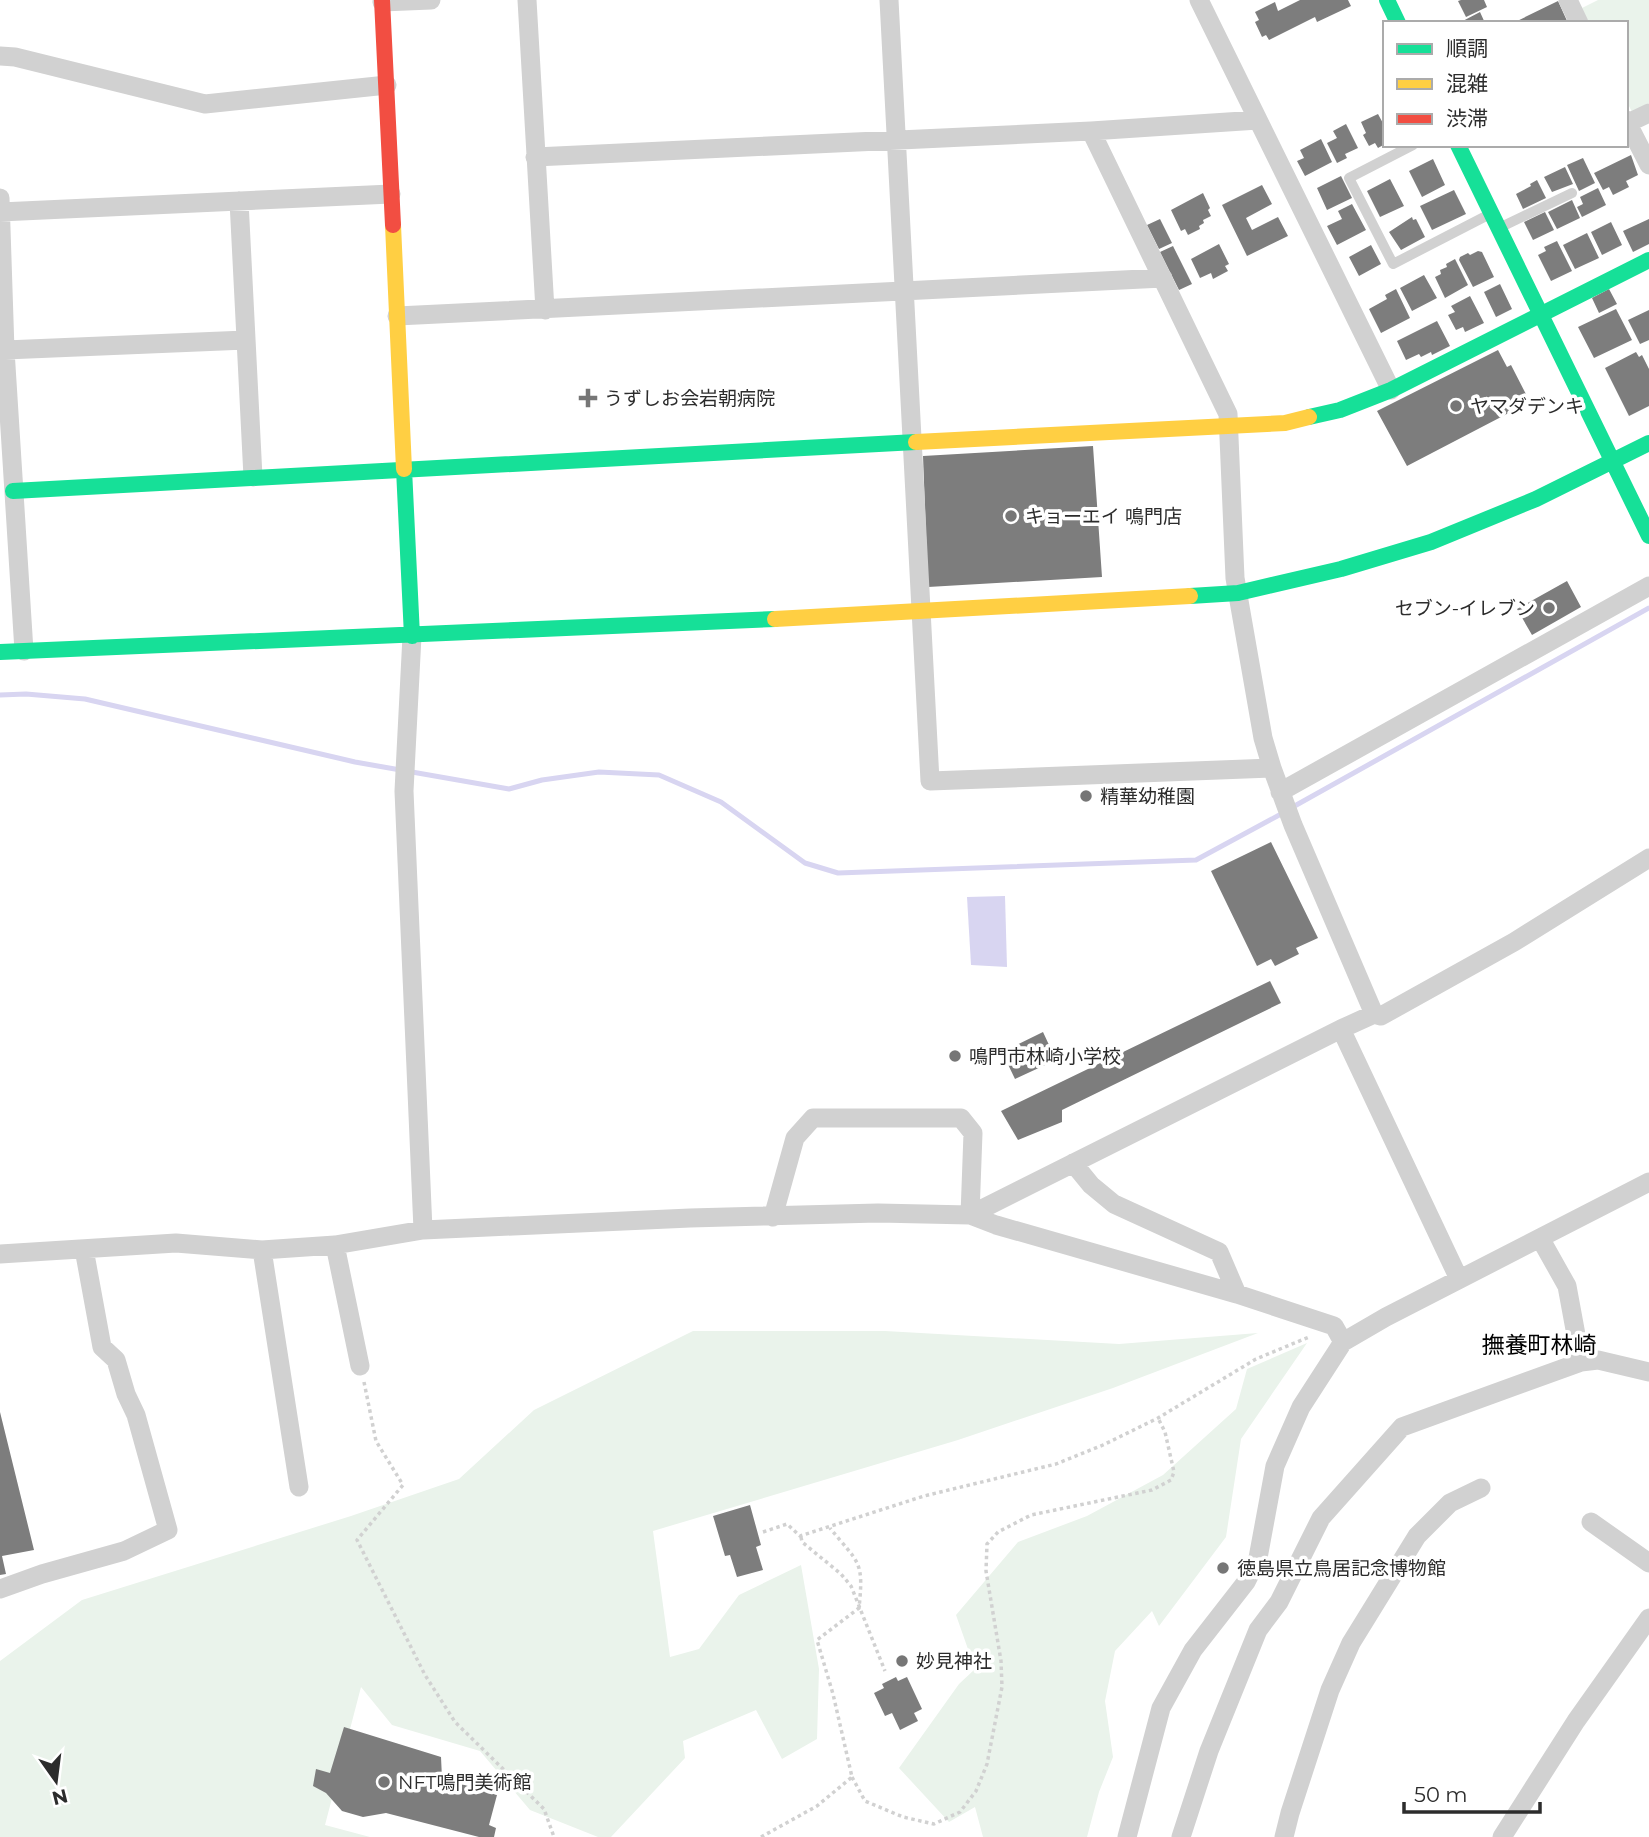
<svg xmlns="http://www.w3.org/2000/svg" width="1649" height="1837" viewBox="0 0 1649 1837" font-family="Montserrat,'Noto Sans JP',sans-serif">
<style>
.green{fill:#eaf3eb}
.water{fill:#d8d5f1}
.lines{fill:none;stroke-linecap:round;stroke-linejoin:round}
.stream{stroke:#d8d5f1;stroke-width:5}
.building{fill:#7d7d7d}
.path{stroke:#d1d1d1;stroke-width:3.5;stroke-dasharray:3.5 3.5;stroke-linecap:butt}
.lane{stroke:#d1d1d1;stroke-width:10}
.street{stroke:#d1d1d1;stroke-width:19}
.fast{stroke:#16e098;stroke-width:16}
.slow{stroke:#ffcf43;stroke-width:16}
.jam{stroke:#f24e42;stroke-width:16}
.poi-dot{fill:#767676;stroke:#fff;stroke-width:2.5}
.labels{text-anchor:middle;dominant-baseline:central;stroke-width:7;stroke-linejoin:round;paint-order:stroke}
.poi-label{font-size:19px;fill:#2c2c2c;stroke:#fff;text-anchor:start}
.quarter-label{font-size:23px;fill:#000;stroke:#fff}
</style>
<rect width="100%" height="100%" fill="#fff"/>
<path class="green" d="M1598,0H1649V103L1632,112L1626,100V23H1589L1582,8Z
M693,1331H885L1119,1344L1258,1333L1113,1388L958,1440L653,1531L670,1657L699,1649L739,1595L801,1565L819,1669L817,1739L782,1759L756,1710L683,1741L685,1758L611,1837H598L530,1810L480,1751L392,1725L361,1687L325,1825L370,1837H0V1661L82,1600L351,1516L459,1479L534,1410Z
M1307,1343L1241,1439L1226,1537L1159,1626L1152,1611L1115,1651L1105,1701L1113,1757L1099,1792L1087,1837H983L975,1807L949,1822L899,1768L959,1684L975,1669L956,1615L1018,1542L1087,1516L1163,1475L1236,1409L1247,1369Z"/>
<path class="water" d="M1005,896L1007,967L971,965L967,897Z"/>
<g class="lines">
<path class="stream" d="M0,695L26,694L85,699L355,762L509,789L542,780L599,772L659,775L721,802L805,863L838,873L1196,860L1283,813
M1291,808L1649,608"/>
</g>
<path class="building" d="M1300,0H1348L1351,6L1317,22L1315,17L1269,40L1266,35L1262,37L1255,22L1259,20L1255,12L1275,2L1278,11Z
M1461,0H1484L1487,7L1466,17L1458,1Z
M1558,1L1568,23H1513Z
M1480,12L1485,23H1459Z
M1378,114L1385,127V144L1378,148L1375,143L1369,146L1363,135L1366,133L1361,122Z
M1346,124L1358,148L1345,154L1347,158L1337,163L1327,143L1337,138L1333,131Z
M1321,139L1332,162L1305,176L1297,161L1304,158L1300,150Z
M1631,155L1638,175L1626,181L1629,187L1613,195L1609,187L1603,190L1594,173Z
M1583,158L1595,183L1579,191L1567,165Z
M1433,159L1445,185L1422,197L1409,171Z
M1565,167L1573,184L1552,192L1544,177Z
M1341,176L1352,198L1327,210L1317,188Z
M1390,179L1404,206L1380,217L1367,191Z
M1537,180L1546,198L1523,209L1516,194L1531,186L1530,184Z
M1262,185L1272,204L1246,218L1252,230L1278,217L1288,236L1247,256L1222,205Z
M1598,188L1606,205L1582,217L1577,207L1583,204L1580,197Z
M1454,190L1466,214L1432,230L1420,206Z
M1203,193L1210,208L1208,210L1211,216L1203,220L1204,223L1199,226L1200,229L1188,235L1185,229L1181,231L1171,210Z
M1572,200L1580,218L1557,229L1548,212Z
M1352,204L1366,230L1337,245L1327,226L1342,219L1338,211Z
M1545,212L1554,230L1533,240L1524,222Z
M1412,217L1413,220L1416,219L1425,237L1401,250L1389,232Z
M1160,219L1172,243L1159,249L1147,225Z
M1649,219V244L1633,252L1623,231Z
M1611,222L1622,245L1602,255L1591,232Z
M1587,233L1599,258L1575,269L1563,245Z
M1557,241L1572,271L1551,281L1538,255L1546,251L1544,247Z
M1219,244L1229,264L1225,266L1228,271L1213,279L1211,273L1200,278L1191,259Z
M1371,245L1381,264L1359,276L1349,257Z
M1173,246L1192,284L1179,290L1160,252Z
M1478,251L1482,252L1494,277L1473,287L1459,260L1460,257L1468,253L1470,255Z
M1455,259L1468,285L1445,298L1435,277L1441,274L1440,270L1447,267L1446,264Z
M1424,275L1437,298L1412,311L1400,288Z
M1500,284L1512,309L1496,317L1484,292Z
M1396,289L1410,318L1381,333L1369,309L1387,299L1385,295Z
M1609,289L1617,304L1599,313L1592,298Z
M1470,296L1484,323L1465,332L1463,327L1456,330L1448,315L1455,312L1451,306Z
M1616,309L1632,340L1594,358L1578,327Z
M1649,310V340L1640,344L1628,320Z
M1437,321L1450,346L1432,355L1431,352L1421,357L1419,354L1406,360L1397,341Z
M1498,350L1507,367L1511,365L1530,402L1407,466L1377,411Z
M1636,352L1639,357L1642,355L1649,369V406L1629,416L1605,368Z
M1093,446L1102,577L928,587L923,456Z
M1567,581L1581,607L1532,635L1517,609Z
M1271,842L1318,938L1296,948L1299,954L1275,966L1271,959L1257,966L1211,871Z
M1270,981L1281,1003L1062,1110V1122L1018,1140L1001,1111Z
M1043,1032L1056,1060L1015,1079L1002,1052Z
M0,1412L34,1550L2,1556L6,1574L0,1575Z
M750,1505L761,1545L756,1547L763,1570L737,1577L730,1555L725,1556L713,1516Z
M896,1677L898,1681L907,1677L922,1709L914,1713L918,1721L900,1730L892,1713L885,1716L874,1693L884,1688L882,1684Z
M344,1727L441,1757L442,1778L497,1795L489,1825L496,1828L494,1837H479L386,1813L363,1817L342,1811L326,1793L313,1786L316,1769L330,1773Z"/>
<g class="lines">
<path class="path" d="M364,1382L376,1441L403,1485L357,1540L425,1675L455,1722L544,1809L554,1837
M763,1532L787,1524L800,1536L924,1496L1056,1464L1103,1445L1158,1418L1256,1359L1309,1337
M801,1537L802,1542L841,1574L851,1586L885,1671
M852,1777L865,1801L903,1817L934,1824L960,1812L976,1791L987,1764L1002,1687L1001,1661L986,1571L987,1544L998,1532L1031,1515L1152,1490L1171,1480L1174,1472L1165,1432L1158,1418
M761,1837L817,1806L852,1777L833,1694L817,1640L859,1608C864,1560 859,1564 830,1528"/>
<path class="lane" d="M1413,145L1349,178L1393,264L1488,215
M1499,228L1572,193"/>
<path class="street" d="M527,0L545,310
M889,0L930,781L1272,768
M1199,0L1391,390
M1568,0L1579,23
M382,2L431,0
M0,56L15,57L205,104L387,85
M1626,120L1649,165
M1628,123L1649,113
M1091,131L1228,414L1235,578L1263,738L1272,768L1293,825L1374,1014
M535,157L1091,131L1258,120
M0,198L5,350
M239,201L253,477
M0,212L391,194
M397,316L1163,278
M412,636L404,791L423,1230
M24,651L5,350L246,340
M1280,792L1649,586
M1341,1029L1459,1279
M1073,1163L1091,1185L1114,1204L1219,1252L1237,1294
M970,1215L1341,1029L1374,1014L1381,1016L1514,942L1649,858
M773,1217L795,1138L813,1118H961L973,1133L970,1215
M1540,1238L1567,1286L1581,1362
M335,1245L360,1366
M262,1250L299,1487
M0,1254L176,1243L262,1250L335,1245L423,1230L690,1218L878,1213L970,1215L996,1225L1237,1294L1334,1326L1343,1342
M1591,1522L1649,1563
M0,1589L42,1574L124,1551L168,1530L136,1415L126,1394L116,1360L102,1347L84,1249
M1127,1837L1161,1708L1193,1650L1246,1582L1258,1558L1275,1466L1301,1407L1343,1342L1386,1317L1649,1182
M1181,1837L1209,1751L1258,1630L1279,1602L1321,1518L1402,1427L1581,1362L1598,1360L1649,1372
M1284,1837L1290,1813L1330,1690L1351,1643L1417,1536L1450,1503L1481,1488
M1502,1837L1576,1721L1649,1618"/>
<path class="fast" d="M1387,0L1398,23
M1458,145L1649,536
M1309,417L1340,410L1391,390L1649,260
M404,469L412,636
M13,491L916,442
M1190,596L1238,593L1341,569L1431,542L1536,499L1649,443
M0,652L775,619"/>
<path class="slow" d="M393,225L404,469
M916,442L1285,423L1309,417
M775,619L1190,596"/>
<path class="jam" d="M382,0L393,225"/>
</g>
<g class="poi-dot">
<path d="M584.5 387.5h7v7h7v7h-7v7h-7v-7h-7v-7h7z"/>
<circle cx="1456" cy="406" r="7"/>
<circle cx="1011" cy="516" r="7"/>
<circle cx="1549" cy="608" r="7"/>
<circle cx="1086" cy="796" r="7"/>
<circle cx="955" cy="1056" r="7"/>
<circle cx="1223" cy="1568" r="7"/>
<circle cx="902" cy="1661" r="7"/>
<circle cx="384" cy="1782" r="7"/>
</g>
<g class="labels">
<g class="poi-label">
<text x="604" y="398">うずしお会岩朝病院</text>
<text x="1470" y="406">ヤマダデンキ</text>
<text x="1025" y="516">キョーエイ 鳴門店</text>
<text x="1535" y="608" text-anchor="end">セブン-イレブン</text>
<text x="1100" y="796">精華幼稚園</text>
<text x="969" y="1056">鳴門市林崎小学校</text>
<text x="1237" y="1568">徳島県立鳥居記念博物館</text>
<text x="916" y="1661">妙見神社</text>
<text x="398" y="1782">NFT鳴門美術館</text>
</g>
<g class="quarter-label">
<text x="1539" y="1345">撫養町林崎</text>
</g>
</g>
<rect x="1383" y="21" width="245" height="126" fill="#ffffff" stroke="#ababab" stroke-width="2"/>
<rect x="1397" y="44" width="35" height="10" fill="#16e098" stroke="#ababab" stroke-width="2"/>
<text x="1446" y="56" font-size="21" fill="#2c2c2c">順調</text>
<rect x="1397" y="79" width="35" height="10" fill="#ffcf43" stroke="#ababab" stroke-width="2"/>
<text x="1446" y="91" font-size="21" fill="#2c2c2c">混雑</text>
<rect x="1397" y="114" width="35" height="10" fill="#f24e42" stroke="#ababab" stroke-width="2"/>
<text x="1446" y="126" font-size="21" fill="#2c2c2c">渋滞</text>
<g transform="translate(56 1781) rotate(166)" stroke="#ffffff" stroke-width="5" paint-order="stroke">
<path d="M0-5L12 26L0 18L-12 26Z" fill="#2c2c2c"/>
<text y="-10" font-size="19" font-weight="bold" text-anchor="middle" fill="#2c2c2c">N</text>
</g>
<path d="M1404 1802v10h136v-10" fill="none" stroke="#2c2c2c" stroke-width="3.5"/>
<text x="1414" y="1802" font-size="21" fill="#2c2c2c" stroke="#ffffff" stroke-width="5" paint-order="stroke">50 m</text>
</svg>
